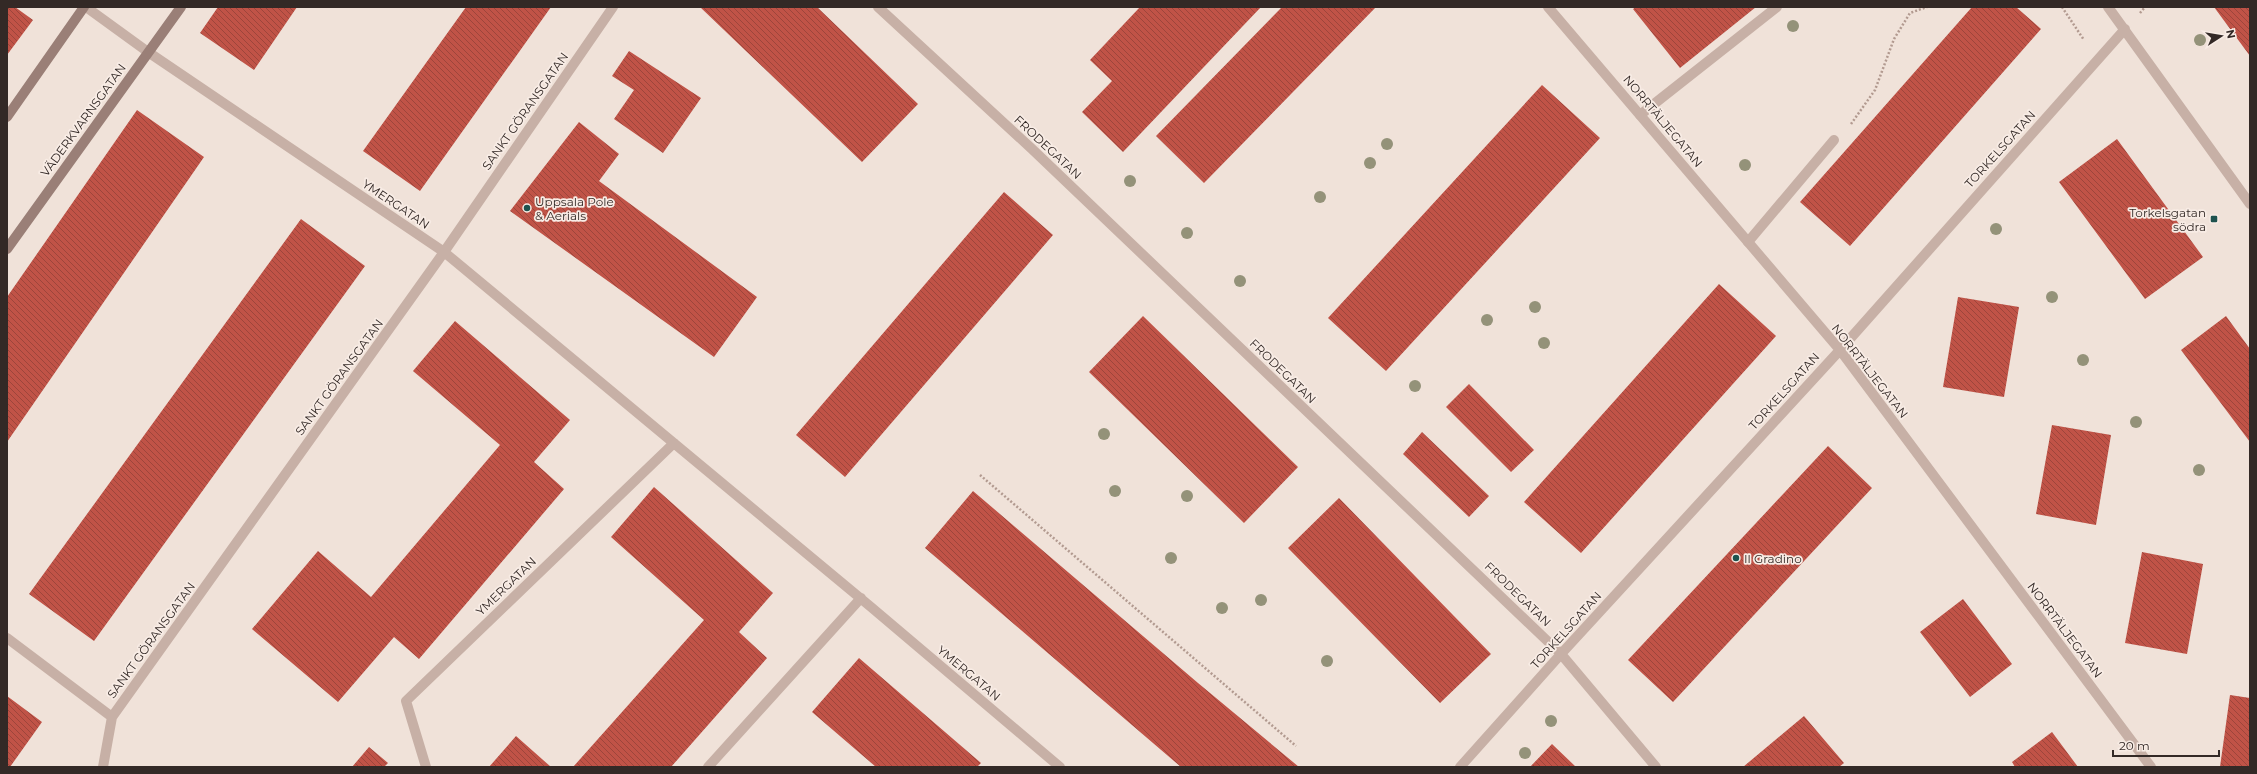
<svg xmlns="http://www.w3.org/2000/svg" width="2257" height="774" viewBox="0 0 2257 774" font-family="Montserrat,sans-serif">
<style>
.building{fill:url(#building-back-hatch)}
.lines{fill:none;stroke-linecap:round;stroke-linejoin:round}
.path{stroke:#b29a90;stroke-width:2.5;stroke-dasharray:2 2;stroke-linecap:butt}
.service{stroke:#c7b0a6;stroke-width:10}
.minor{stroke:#c7b0a6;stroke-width:10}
.secondary{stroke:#9a7f77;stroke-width:10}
.tree{fill:#949279}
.poi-dot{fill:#1e524e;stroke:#f8ece5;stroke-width:1.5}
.labels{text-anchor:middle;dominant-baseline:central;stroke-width:3.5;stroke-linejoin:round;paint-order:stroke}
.street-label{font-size:12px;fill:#332926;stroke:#f8ece5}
.poi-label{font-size:12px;fill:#332926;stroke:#f8ece5;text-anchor:start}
</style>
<defs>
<pattern id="building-back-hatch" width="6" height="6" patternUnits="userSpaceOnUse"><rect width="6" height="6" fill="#c05347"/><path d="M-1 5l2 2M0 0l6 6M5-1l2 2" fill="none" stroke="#9d453b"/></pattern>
</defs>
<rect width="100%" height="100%" fill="#f0e2d9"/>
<path class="building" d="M7,7H15L33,20L7,55Z
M218,7H297L254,70L200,33Z
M466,7H551L420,191L363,151Z
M700,7H817L918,104L862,162Z
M1140,7H1261L1123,152L1082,112L1112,81L1090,60Z
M1282,7H1376L1204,183L1156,136Z
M1636,7H1756L1680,68L1633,9Z
M1972,7H2016L2041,29L1850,246L1800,202Z
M2214,7H2250V56Z
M629,51L701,98L663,153L614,119L634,90L612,76Z
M1542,85L1600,138L1386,371L1328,318Z
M137,110L204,157L7,442V297Z
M579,122L619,154L599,181L757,297L714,357L510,211Z
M2117,139L2203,257L2145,299L2059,182Z
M1004,192L1053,235L845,477L796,435Z
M301,219L365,266L94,641L29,594Z
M1719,284L1776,336L1581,553L1524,502Z
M1958,297L2019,307L2004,397L1943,387Z
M1143,316L1298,467L1244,523L1089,372Z
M2226,316L2250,349V442L2181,350Z
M455,321L570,420L534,462L564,489L419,659L394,637L338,702L252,629L318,551L371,597L500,445L413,371Z
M1469,384L1534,450L1511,472L1446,407Z
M2052,425L2111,435L2096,525L2036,514Z
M1422,432L1489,496L1469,517L1403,454Z
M1828,446L1872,488L1673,702L1628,660Z
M654,487L773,593L739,632L767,658L671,767H573L704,620L611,537Z
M973,491L1198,683L1299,767H1181L925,548Z
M1339,498L1491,654L1440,703L1288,548Z
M2142,552L2203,564L2187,654L2125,643Z
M1963,599L2012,664L1970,697L1920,632Z
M859,658L981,763L977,767H876L812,712Z
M2230,695L2250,698V767H2220Z
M7,696L42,722L10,767H7Z
M1804,716L1844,763L1839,767H1743Z
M2052,732L2078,767H2015L2012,762Z
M516,736L551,767H489Z
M1552,744L1576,767H1530Z
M369,747L388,763L384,767H352Z"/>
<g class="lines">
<path class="path" d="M2062,7L2084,40
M2140,13L2145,7
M1851,124L1875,90L1894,39L1910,13L1927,7
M980,475L1296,746"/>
<path class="service" d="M1640,115L1777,7
M1748,242L1834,140"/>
<path class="minor" d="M86,7L148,52L444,252L871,607L1060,767
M878,7L1032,149L1561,654L1656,767
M1548,7L1840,350L2151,767
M2108,7L2250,204
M7,638L112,717
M103,767L112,717L444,252L613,7
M426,767L406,701L674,443
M708,767L861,598
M1460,767L1561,654L1840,350L2125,29"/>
<path class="secondary" d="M7,117L84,7
M7,249L181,7"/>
</g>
<g class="tree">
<circle cx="1793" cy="26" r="6"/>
<circle cx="2200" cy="40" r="6"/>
<circle cx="1387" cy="144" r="6"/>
<circle cx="1370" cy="163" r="6"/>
<circle cx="1745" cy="165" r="6"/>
<circle cx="1130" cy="181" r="6"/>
<circle cx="1320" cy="197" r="6"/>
<circle cx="1996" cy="229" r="6"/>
<circle cx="1187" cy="233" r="6"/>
<circle cx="1240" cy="281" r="6"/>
<circle cx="2052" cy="297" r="6"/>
<circle cx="1535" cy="307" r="6"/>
<circle cx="1487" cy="320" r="6"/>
<circle cx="1544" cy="343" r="6"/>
<circle cx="2083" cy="360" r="6"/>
<circle cx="1415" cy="386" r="6"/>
<circle cx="2136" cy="422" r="6"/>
<circle cx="1104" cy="434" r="6"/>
<circle cx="2199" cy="470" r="6"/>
<circle cx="1115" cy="491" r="6"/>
<circle cx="1187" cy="496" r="6"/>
<circle cx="1171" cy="558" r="6"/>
<circle cx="1261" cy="600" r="6"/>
<circle cx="1222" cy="608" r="6"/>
<circle cx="1327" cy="661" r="6"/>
<circle cx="1551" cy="721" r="6"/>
<circle cx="1525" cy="753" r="6"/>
</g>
<g class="poi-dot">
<circle cx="527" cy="208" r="4"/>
<rect x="2210" y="215" width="8" height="8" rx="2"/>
<circle cx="1736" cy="558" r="4"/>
</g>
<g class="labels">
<g class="street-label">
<text transform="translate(525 111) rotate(-55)">SANKT GÖRANSGATAN</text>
<text transform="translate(83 120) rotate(-54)">VÄDERKVARNSGATAN</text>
<text transform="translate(1663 121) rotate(50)">NORRTÄLJEGATAN</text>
<text transform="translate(1048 147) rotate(43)">FRODEGATAN</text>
<text transform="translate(2000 149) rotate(-48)">TORKELSGATAN</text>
<text transform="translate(396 204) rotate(34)">YMERGATAN</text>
<text transform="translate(1283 371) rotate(44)">FRODEGATAN</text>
<text transform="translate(1870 371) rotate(52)">NORRTÄLJEGATAN</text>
<text transform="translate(339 377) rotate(-54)">SANKT GÖRANSGATAN</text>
<text transform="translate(1784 391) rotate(-48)">TORKELSGATAN</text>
<text transform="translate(506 586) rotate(-44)">YMERGATAN</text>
<text transform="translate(1518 594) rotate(44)">FRODEGATAN</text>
<text transform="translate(1566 630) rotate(-48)">TORKELSGATAN</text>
<text transform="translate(2065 630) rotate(53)">NORRTÄLJEGATAN</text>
<text transform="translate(151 640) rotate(-54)">SANKT GÖRANSGATAN</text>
<text transform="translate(969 673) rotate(40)">YMERGATAN</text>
</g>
<g class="poi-label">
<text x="535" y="201">Uppsala Pole<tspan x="535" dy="14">&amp; Aerials</tspan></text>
<text x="2206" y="212" text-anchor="end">Torkelsgatan<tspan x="2206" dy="14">södra</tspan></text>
<text x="1744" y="558">Il Gradino</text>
</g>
</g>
<rect width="2257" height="774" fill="none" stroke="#332926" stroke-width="16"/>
<g transform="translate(2221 36) rotate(78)" stroke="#f8ece5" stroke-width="3" paint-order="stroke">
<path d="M0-3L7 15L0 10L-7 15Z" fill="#332926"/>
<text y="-6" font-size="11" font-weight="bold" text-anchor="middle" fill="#332926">N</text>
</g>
<path d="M2113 750v6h106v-6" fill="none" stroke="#332926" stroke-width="2"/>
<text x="2119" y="750" font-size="12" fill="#332926" stroke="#f8ece5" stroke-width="3" paint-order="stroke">20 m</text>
</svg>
